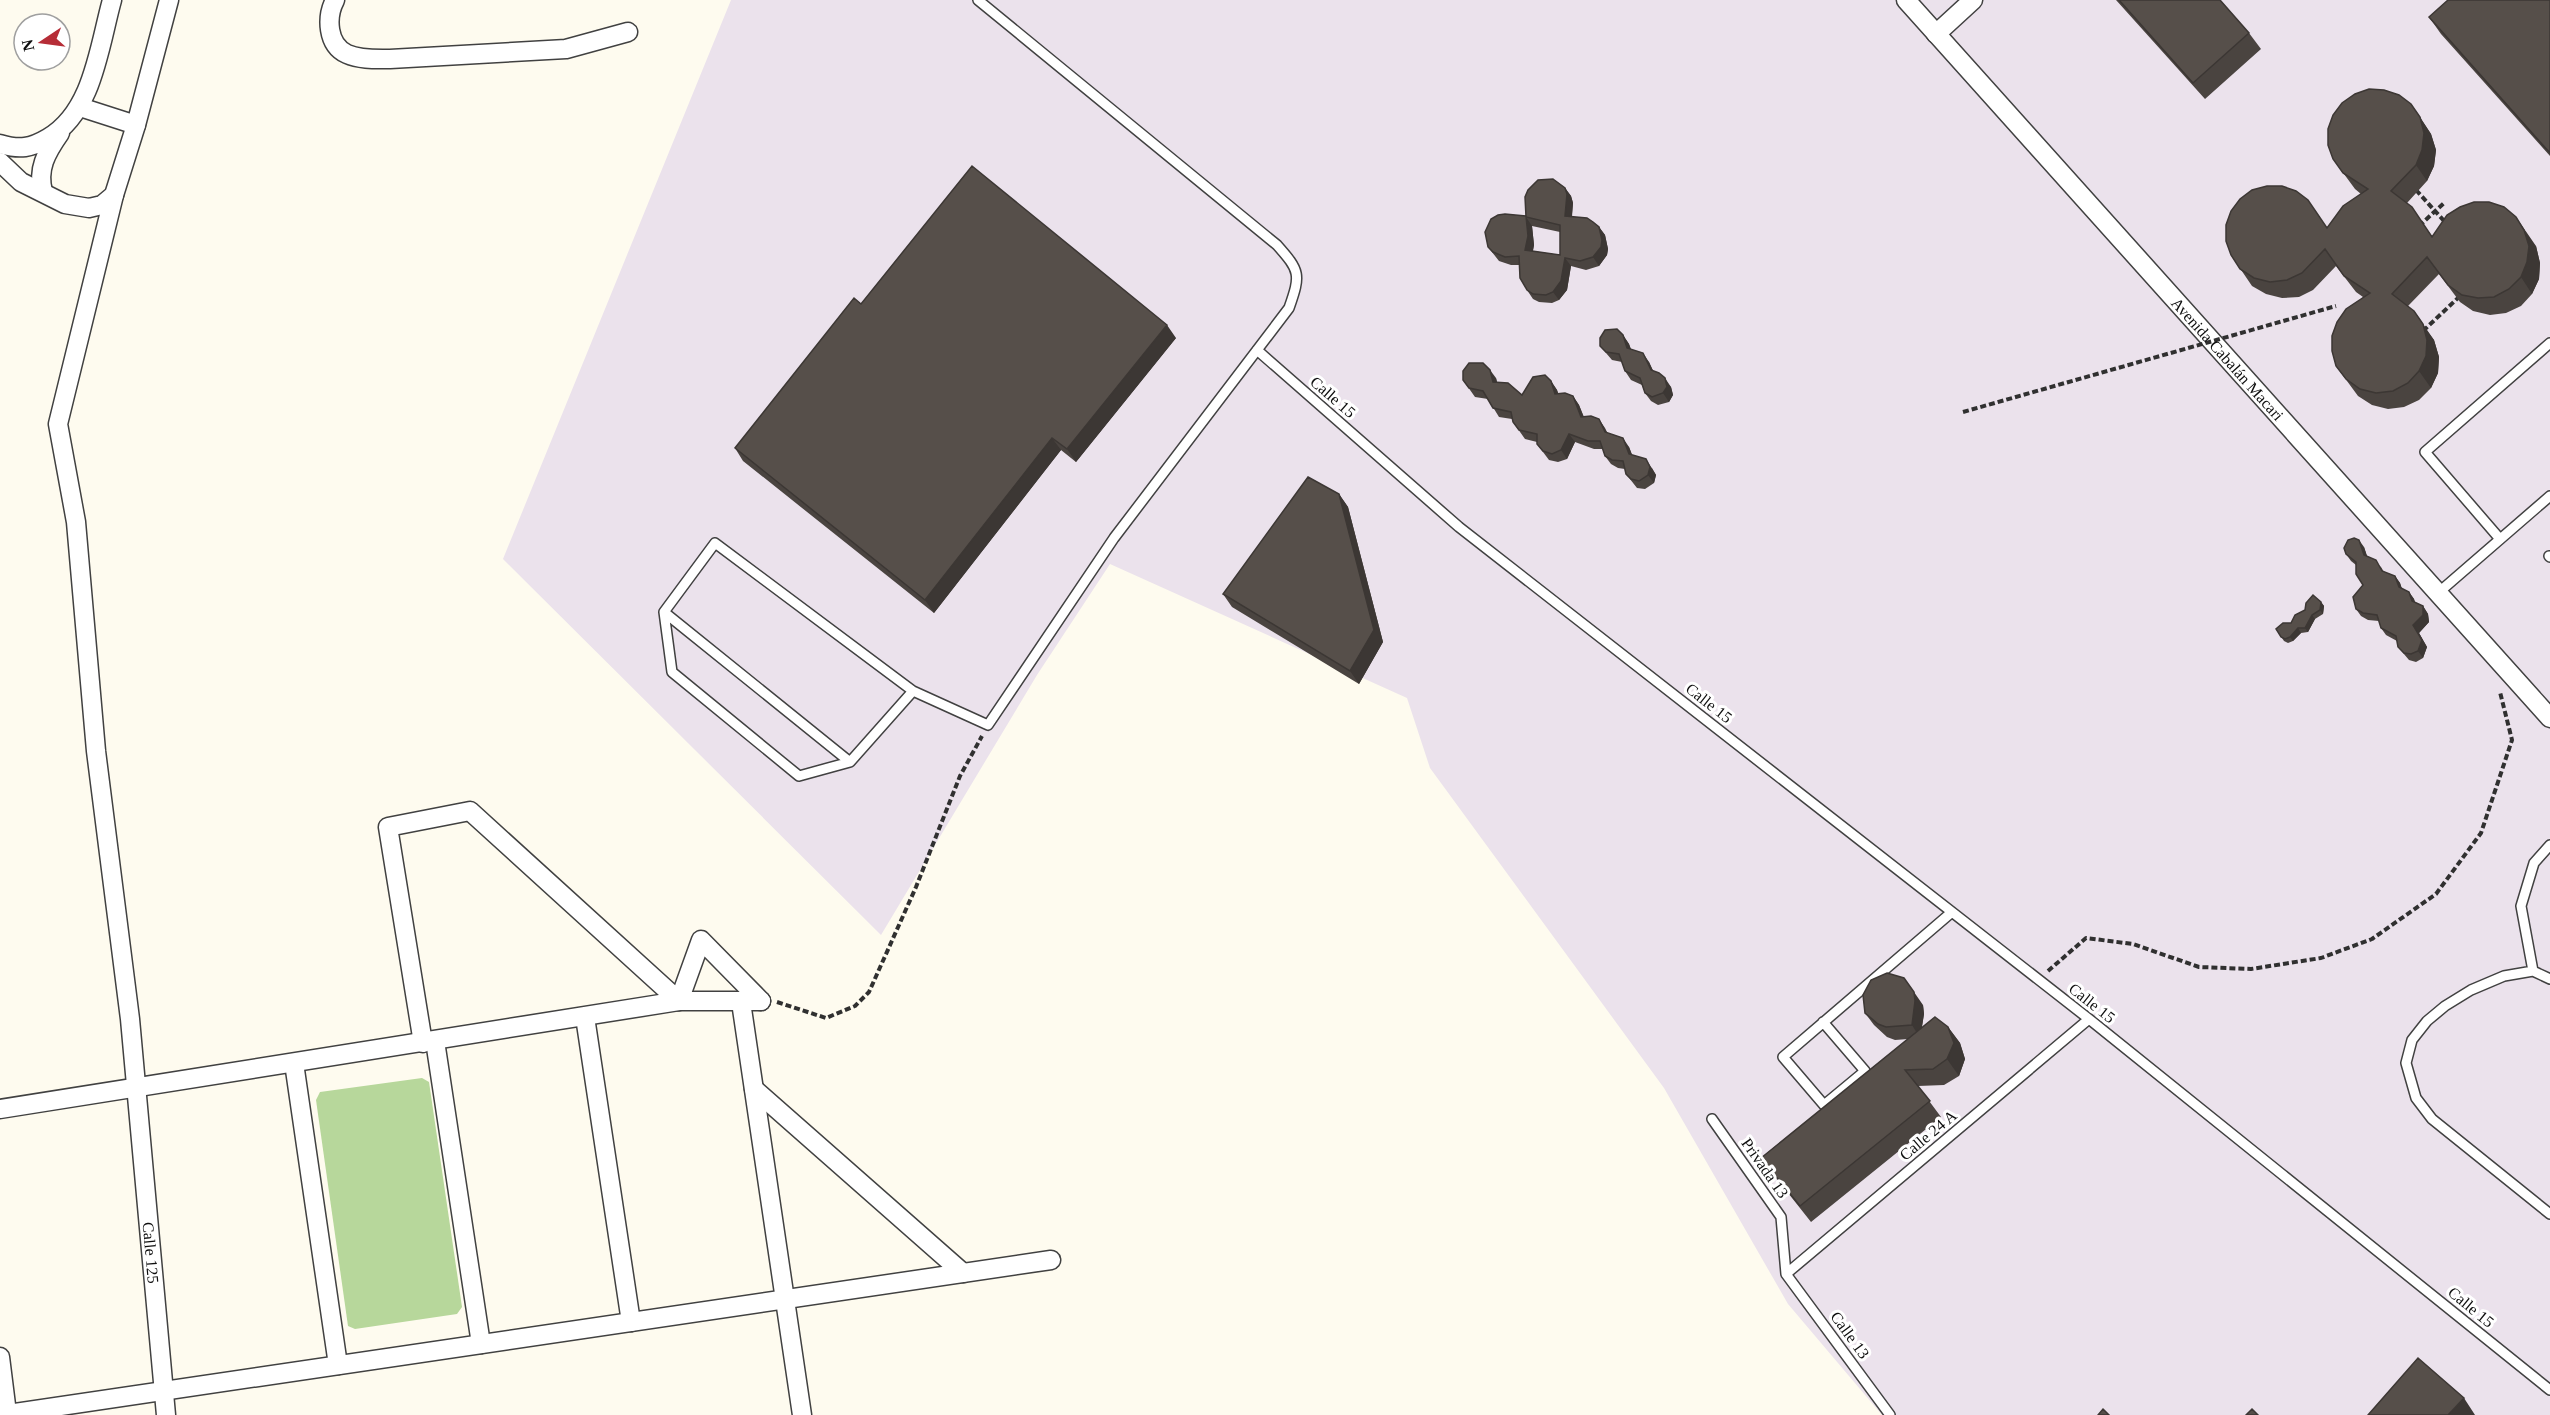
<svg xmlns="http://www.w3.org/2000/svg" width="2550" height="1415" viewBox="0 0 2550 1415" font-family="Georgia,serif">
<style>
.industrial{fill:#ebe2ec}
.forest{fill:#b7d79b}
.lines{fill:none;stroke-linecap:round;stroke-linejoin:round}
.lane-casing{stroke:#414141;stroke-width:12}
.street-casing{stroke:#414141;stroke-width:21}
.path{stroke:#303030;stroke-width:4;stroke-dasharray:6 3;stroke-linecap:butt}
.lane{stroke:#fff;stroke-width:9}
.street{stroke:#fff;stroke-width:18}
.path-bridge{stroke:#303030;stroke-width:4;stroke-dasharray:6 3;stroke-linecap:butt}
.wall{fill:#4a4440;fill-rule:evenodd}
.shaded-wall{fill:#3c3734}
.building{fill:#564f4a;stroke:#3c3734;stroke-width:1.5}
.labels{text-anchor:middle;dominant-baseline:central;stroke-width:6;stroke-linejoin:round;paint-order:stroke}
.street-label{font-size:16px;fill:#0e0e0e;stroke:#fff}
</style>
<rect width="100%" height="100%" fill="#fefbef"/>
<path class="industrial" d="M731,0H2550V1415H1882L1788,1304L1664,1088L1430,768L1407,698L1110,564L1037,675L881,935L503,559Z"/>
<path class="forest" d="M422,1078L429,1082L462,1307L457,1314L355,1329L348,1326L316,1100L320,1092Z"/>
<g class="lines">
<defs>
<path id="lane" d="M1257,350L1459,527L2089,1019L2550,1390
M2500,539L2425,452L2550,343
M2549,556L2550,557
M2438,593L2550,496
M664,612L850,762
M913,691L850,762L799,776L672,672L664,612L715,543L913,691L988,725L1114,538L1289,308C1301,274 1300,271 1277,245L978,0
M2533,971L2521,906L2534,863L2550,845
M2550,979L2533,971L2504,976L2471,990L2445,1006L2427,1021L2412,1040L2406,1063L2416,1098L2432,1119L2550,1214
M1823,1022L1865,1071L1824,1105L1783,1057L1952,912
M1712,1119L1781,1217L1786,1274
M1786,1274L2089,1019
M1786,1274L1890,1415"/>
<g id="street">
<path d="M335,0C326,17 327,45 347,54C360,60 377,59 390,59L566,49L628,32"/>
<path id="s1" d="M1906,0L2550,718"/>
<path d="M1936,34L1973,0"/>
<path d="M80,107L136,125"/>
<path d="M0,144C20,150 31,148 48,138C93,112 99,47 112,0"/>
<path d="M0,162L21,182L65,204L89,208L102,205L114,195L136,125L169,0"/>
<path d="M43,192C37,169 46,153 60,133"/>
<path id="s2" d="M114,195L58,424L76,522L96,751L130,1019L166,1415"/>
<path d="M679,1001L701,940L761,1001"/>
<path d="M741,1002L802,1415"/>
<path d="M585,1017L631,1322"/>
<path d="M435,1041L481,1344"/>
<path d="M423,1043L388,827L470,811L679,1001"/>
<path d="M294,1063L338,1365"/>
<path d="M754,1089L963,1273"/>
<path d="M0,1109L679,1001H761"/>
<path d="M0,1357L7,1413"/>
<path d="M0,1415L1051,1260"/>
</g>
</defs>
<use href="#lane" class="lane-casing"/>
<use href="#street" class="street-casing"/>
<path class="path" d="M2416,190L2445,222
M2419,226L2444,203
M2423,331L2459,297
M2048,971L2086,938L2133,944L2199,967L2251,969L2321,958L2372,939L2436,894L2481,833L2512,740L2500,692
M777,1002L826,1018L855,1006L869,992L916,887L960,776L982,736"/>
<use href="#lane" class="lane"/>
<use href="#street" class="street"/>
<path class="path-bridge" d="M1963,412L2336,306"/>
</g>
<path class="wall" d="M2116,0H2220L2249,33L2261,49L2205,99Z
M2550,0V156L2441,34L2429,17Z
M2411,104L2431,134L2436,150L2434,166L2427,181L2407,203L2432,236L2536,246L2540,263L2539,279L2532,294L2521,306L2506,313L2490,315L2473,311L2460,302L2439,274L2408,306L2434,340L2439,357L2438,373L2431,388L2419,400L2404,407L2388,409L2372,405L2358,396L2336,366L2363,297L2356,292L2336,266L2313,290L2299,297L2282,298L2266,294L2252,286L2231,255L2327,228L2361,194L2355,189L2333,159Z
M1565,188L1571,196L1573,203L1572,217L1599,227L1605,235L1608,249L1607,255L1599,266L1586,270L1571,266L1567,290L1559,300L1552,303L1539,302L1533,299L1527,290L1519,265H1511L1499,261L1488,247L1526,216ZM1532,226L1560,232V255L1533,251L1534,245Z
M861,304L1176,338L1076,462L1061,450L934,613L743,461L735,448Z
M1623,335L1629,344L1631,349L1649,362L1653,371L1671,387L1673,395L1669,402L1658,405L1651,401L1645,393L1642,385L1631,380L1625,371L1622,362L1612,360L1600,346Z
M1496,378L1497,382L1522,395L1551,381L1557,390L1558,393L1573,396L1579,405L1584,417L1599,419L1607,433L1629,447L1632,455L1652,468L1656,475L1654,483L1645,489L1637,488L1626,474L1625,469L1618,468L1611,464L1605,456L1603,449H1594L1575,442L1567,459L1558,462L1549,460L1537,444V442L1525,439L1513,422L1512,419L1499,417L1488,399L1475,397L1463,380Z
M1339,494L1348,507L1383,642L1359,684L1232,607L1223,594Z
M2364,547L2367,556L2381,567L2384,572L2395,576L2400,583L2402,589L2409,592L2414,599L2415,603L2423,606L2428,614L2429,622L2419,633L2427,647L2423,658L2416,662L2409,660L2398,647L2397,641L2386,635L2381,628L2379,621L2368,620L2361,616L2356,609L2363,585L2356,565L2351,561L2346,554Z
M2321,602L2324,606L2323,614L2315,619L2308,632L2301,633L2293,641L2288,643L2284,641L2276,629L2291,623Z
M1923,1005L1924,1014L1922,1027H1948L1960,1043L1965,1059L1959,1076L1944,1085L1918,1086L1941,1117L1811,1222L1773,1174L1761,1158L1908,1039L1895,1040L1887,1037L1874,1025L1865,1013Z"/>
<path class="shaded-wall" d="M2420,117L2431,134L2436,150L2434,166L2427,181L2416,165Z
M1565,188L1571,196L1573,203L1571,224L1565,216Z
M1526,217L1532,226L1534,245L1531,259L1525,250Z
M2516,217L2536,246L2540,263L2539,279L2532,294L2521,277Z
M1599,227L1605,235L1608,249L1607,255L1599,266L1593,257Z
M1565,258L1571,266L1567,290L1559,300L1553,292Z
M2414,311L2434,340L2439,357L2438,373L2431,388L2419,371Z
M1167,325L1176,338L1076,462L1067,449Z
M1623,335L1629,344L1633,356L1627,348Z
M1643,353L1649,362L1657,379L1651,370Z
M1490,370L1496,378L1499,391L1493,382Z
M1665,378L1671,387L1673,395L1669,402L1663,393Z
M1551,381L1557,390L1561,402L1555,394Z
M1573,396L1579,405L1587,426L1581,417Z
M1599,419L1605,428L1611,440L1605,432Z
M1569,434L1575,442L1567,459L1561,450Z
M1052,438L1061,450L934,613L925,600Z
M1623,438L1629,447L1635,462L1629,454Z
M1646,459L1656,475L1654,483L1648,475Z
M1339,494L1348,507L1383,642L1359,684L1350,671Z
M2359,540L2364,547L2369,562L2364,555Z
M2395,576L2400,583L2404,595L2399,587Z
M2409,592L2414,599L2417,608L2412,601Z
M2321,602L2324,606L2323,614L2320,610Z
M2423,606L2428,614L2429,622L2419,633L2427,647L2423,658L2418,651L2413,625Z
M2312,615L2315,619L2308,632L2305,628Z
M2298,628L2301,633L2293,641L2290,637Z
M1914,992L1923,1005L1924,1014L1920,1038L1912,1025Z
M1948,1027L1960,1043L1965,1059L1959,1076L1947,1059Z
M2464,1398L2475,1415H2448Z"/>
<path class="building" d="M2119,0H2220L2249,33L2193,83Z
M2448,0H2550V153L2429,17Z
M2369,89L2384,90L2399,95L2411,104L2420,117L2424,133L2422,150L2416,165L2391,191L2412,207L2432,237L2447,215L2460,207L2474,202H2489L2504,207L2516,217L2524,230L2529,246L2527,262L2521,277L2509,289L2494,297L2478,298L2462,295L2448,285L2427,257L2392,294L2414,311L2423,324L2427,340L2426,356L2419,371L2408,383L2393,391L2376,393L2360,389L2346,379L2336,366L2332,351V336L2337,322L2346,309L2370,293L2344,276L2325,249L2302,273L2287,280L2270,282L2254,278L2240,269L2231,255L2226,241V225L2231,211L2240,199L2252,190L2267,186H2282L2296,191L2308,200L2327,228L2343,206L2368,189L2343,173L2333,159L2328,145V129L2333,115L2342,103L2355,94Z
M972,166L1167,325L1067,449L1052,438L925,600L735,448L854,298L861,304Z
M1553,179L1565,188L1567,194L1565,216L1587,218L1593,222L1599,227L1602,240L1601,247L1593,257L1580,261L1565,258L1561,281L1553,292L1546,295L1533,294L1527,290L1520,278L1519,256L1505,257L1493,252L1488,247L1485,232L1491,219L1498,215L1505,214L1526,216L1528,236L1525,250L1560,255V225L1526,217L1525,197L1528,190L1538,180Z
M1617,329L1623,335L1627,348L1643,353L1651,370L1659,373L1665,378L1667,387L1663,393L1652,397L1645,393L1640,378L1625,371L1619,354L1606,352L1600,346V338L1605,330Z
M1469,363H1483L1490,370L1493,382L1508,383L1522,395L1533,377L1545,375L1551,381L1555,394L1565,393L1573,396L1581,417L1591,416L1599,419L1605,432L1623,438L1629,454L1646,459L1650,467L1648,475L1639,481L1631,479L1626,474L1623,461L1612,460L1605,456L1600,441H1588L1569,434L1561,450L1552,454L1543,451L1537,444V434L1519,430L1513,422L1511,412L1493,408L1483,391L1469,388L1463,380V371Z
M1308,477L1339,494L1374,630L1350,671L1223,594Z
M2354,538L2359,540L2364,555L2376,560L2382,571L2395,576L2399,587L2409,592L2412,601L2423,606V615L2413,625L2422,640L2418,651L2411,654L2404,653L2398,647L2396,636L2381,628L2377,615L2363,613L2356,609L2353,597L2363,585L2356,574V562L2346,554L2344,548L2348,540Z
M2313,595L2321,602L2320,610L2312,615L2305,628H2298L2290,637L2285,639L2281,637L2276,629L2283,623H2291L2295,615L2305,610L2306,603Z
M1887,973L1904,978L1914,992L1915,1001L1912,1025L1886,1027L1878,1024L1865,1013L1863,995L1871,980Z
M1935,1017L1948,1027L1954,1043L1947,1059L1933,1069L1905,1070L1930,1101L1800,1206L1761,1158Z
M2418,1358L2464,1398L2448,1415H2368Z
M2103,1409L2109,1415H2098Z
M2252,1409L2258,1415H2246Z"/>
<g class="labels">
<g class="street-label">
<text stroke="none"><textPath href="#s1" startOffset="482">Avenida Cabalán Macari</textPath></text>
<text transform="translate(1333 397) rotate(41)">Calle 15</text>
<text transform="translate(1709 703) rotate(38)">Calle 15</text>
<text transform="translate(2092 1003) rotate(38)">Calle 15</text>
<text transform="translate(1928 1135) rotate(-40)">Calle 24 A</text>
<text transform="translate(1765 1168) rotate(55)">Privada 13</text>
<text stroke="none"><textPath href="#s2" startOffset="1070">Calle 125</textPath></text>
<text transform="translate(2471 1307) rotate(39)">Calle 15</text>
<text transform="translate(1850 1335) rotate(54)">Calle 13</text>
</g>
</g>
<g transform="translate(42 42) rotate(257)"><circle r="28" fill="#ffffff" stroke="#9f9f9f" stroke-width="1.5"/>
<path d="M0-4.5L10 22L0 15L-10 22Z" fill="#b62d37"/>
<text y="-9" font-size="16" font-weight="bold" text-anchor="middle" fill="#0e0e0e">N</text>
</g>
</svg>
